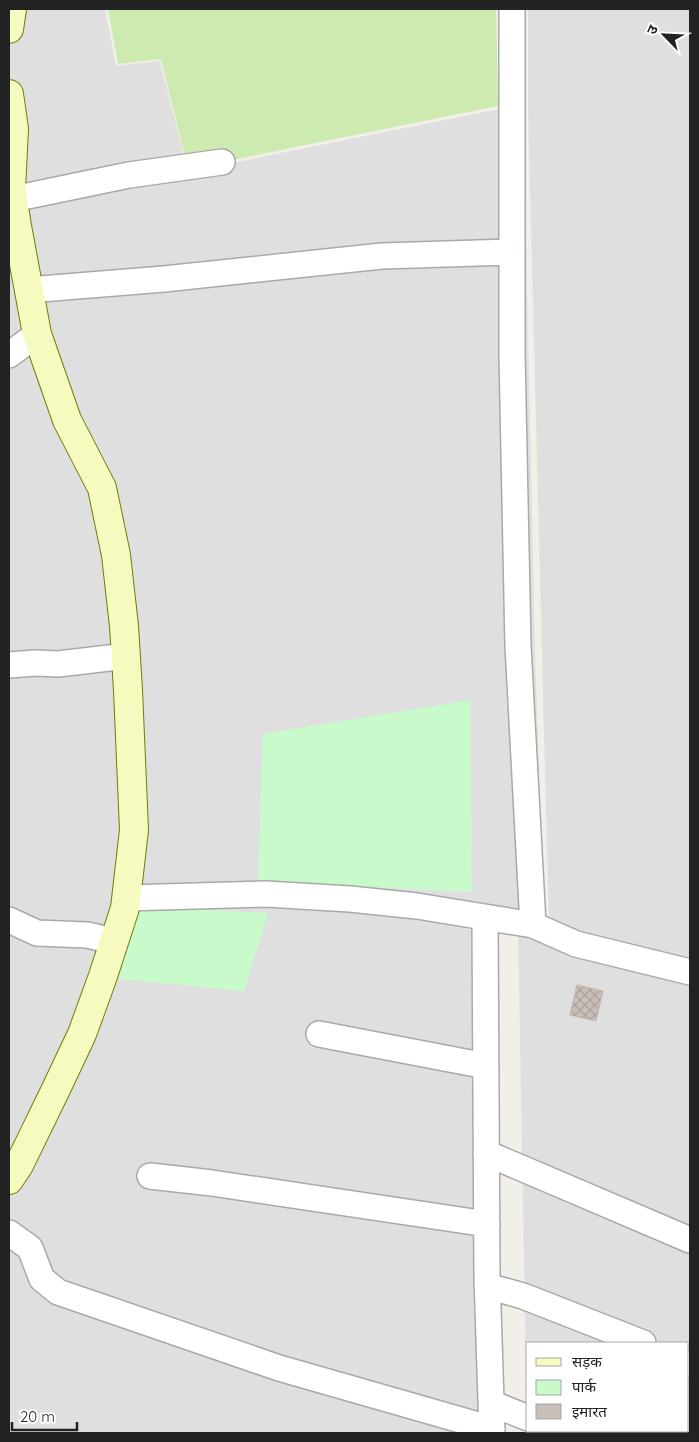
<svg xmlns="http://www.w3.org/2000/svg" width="699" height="1442" viewBox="0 0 699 1442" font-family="Quicksand,'Noto Sans Devanagari',sans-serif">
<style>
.residential{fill:#e0dfdf;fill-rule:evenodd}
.grass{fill:#cdebb0}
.park{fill:#c8facc}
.building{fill:url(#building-cross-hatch);stroke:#c4b6ab}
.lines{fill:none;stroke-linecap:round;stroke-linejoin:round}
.street-casing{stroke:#a9a9a9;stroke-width:28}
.secondary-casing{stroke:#707d05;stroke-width:30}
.street{stroke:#fff;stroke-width:25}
.secondary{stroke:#f7fabf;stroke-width:28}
</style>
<defs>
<pattern id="building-cross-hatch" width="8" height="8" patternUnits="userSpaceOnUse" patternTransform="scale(1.25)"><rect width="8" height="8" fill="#c7bfb8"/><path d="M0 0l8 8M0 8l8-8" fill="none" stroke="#aba49e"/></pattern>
</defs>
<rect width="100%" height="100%" fill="#f2efe9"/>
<path class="residential" d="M15,9H105L116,66L160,61L188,172L523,104L535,654L544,925L129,895L119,554L39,333L10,88L9,38Z
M528,9H690V969L549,926L528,109Z
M9,190L83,459L121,628V908L9,1174Z
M190,906L361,911L447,925L494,935L484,1433H9V1186L130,908Z
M518,927L690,974V1433H527ZM528,1343H688V1431H528Z"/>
<path class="grass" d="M108,9H496L498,106L188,169L161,59L118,64Z"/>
<path class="park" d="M470,700L472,892L258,882L263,734Z
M191,909L268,913L244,991L110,978L132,911Z"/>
<path class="building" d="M577,985L603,991L596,1021L570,1015Z"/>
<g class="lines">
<defs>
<path id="street" d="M13,199L129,175L222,162
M28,290L164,279L382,256L512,252
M9,355L37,334
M9,665L35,663L58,664L126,656
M126,898L266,894L350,899L417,906L533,925L518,646L512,354V9
M485,918L487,1276L492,1433
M9,920L37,933L87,935L114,941
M533,925L576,944L690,972
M319,1034L486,1066
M486,1153L690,1240
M150,1176L212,1183L487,1224
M9,1233L30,1248L42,1279L58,1292L279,1368L492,1429
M487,1286L523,1296L643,1343
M688,1363L690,1364
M491,1403L528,1418
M557,1431L563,1433"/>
<path id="secondary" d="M9,29L12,9
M9,94L14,129L11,189L17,226L37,334L67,420L102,488L116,555L124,626L128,690L134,830L125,908L103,976L82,1034L56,1089L19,1165L9,1180"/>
</defs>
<use href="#street" class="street-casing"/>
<use href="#secondary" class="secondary-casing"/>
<use href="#street" class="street"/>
<use href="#secondary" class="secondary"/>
</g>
<rect width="699" height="1442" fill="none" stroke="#222222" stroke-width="20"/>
<rect x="526" y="1342" width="162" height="90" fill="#ffffff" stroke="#a7a7a7"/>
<rect x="536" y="1358" width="25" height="8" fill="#f7fabf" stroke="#a7a7a7"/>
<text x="572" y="1367" font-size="15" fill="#222222">सड़क</text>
<rect x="536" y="1380" width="25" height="15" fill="#c8facc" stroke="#a7a7a7"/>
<text x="572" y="1392" font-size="15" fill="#222222">पार्क</text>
<rect x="536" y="1404" width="25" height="15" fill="#c7bfb8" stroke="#a7a7a7"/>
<text x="572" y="1417" font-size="15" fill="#222222">इमारत</text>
<g transform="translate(664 35) rotate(294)" stroke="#ffffff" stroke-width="4" paint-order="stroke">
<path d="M0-4L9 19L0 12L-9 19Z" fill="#222222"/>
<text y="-8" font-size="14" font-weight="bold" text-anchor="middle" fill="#222222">उ</text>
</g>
<path d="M12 1422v8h65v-8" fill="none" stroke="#222222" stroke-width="2.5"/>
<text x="20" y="1422" font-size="15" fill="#222222" stroke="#ffffff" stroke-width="4" paint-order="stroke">20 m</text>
</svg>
